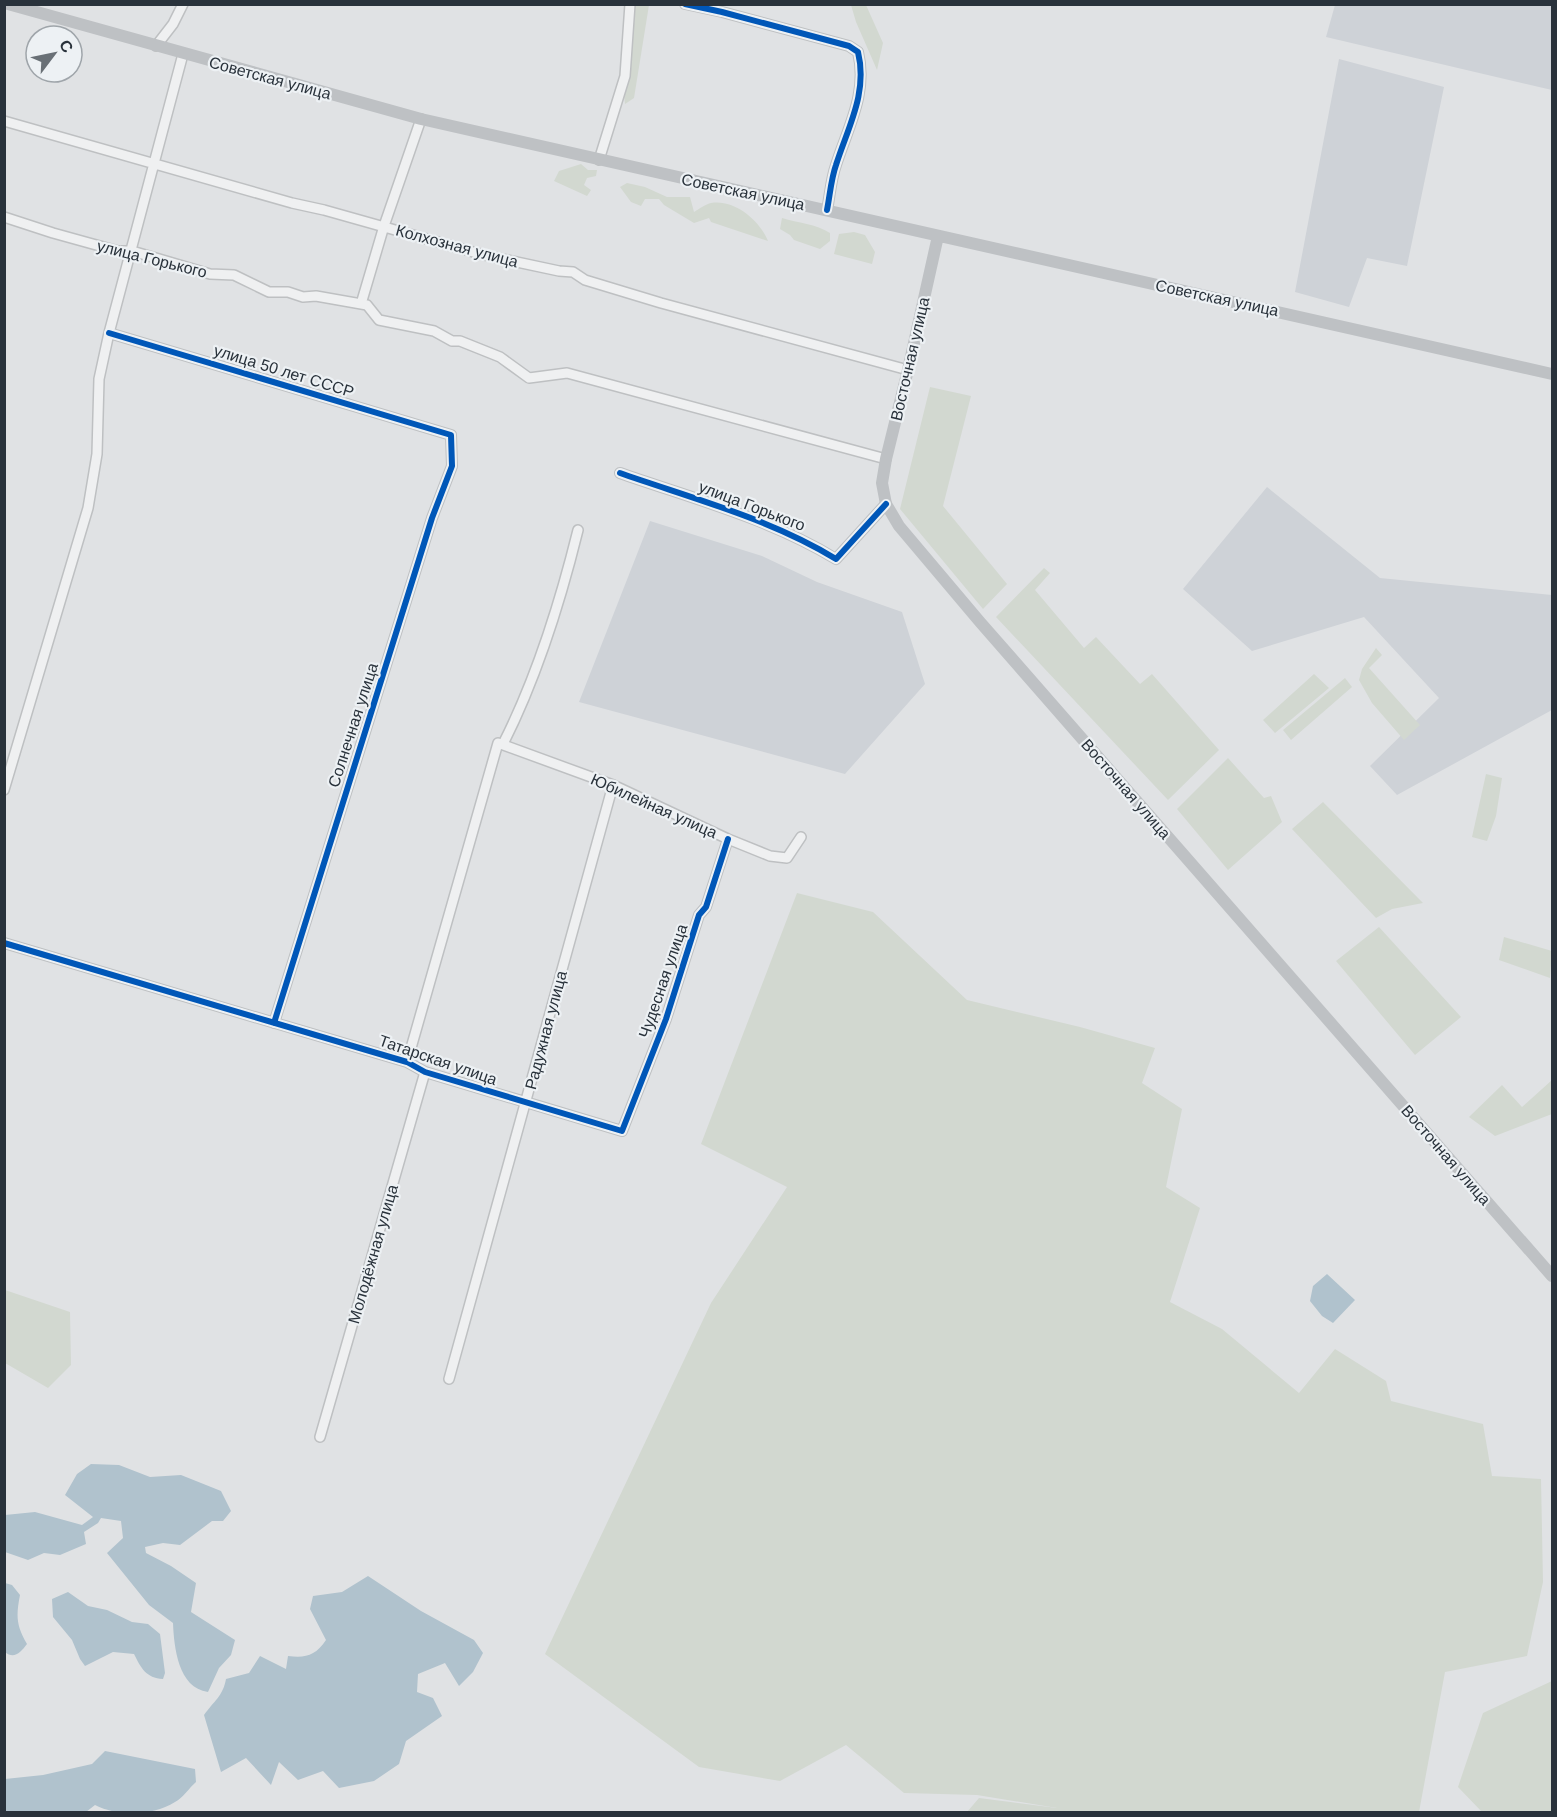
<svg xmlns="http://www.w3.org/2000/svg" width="1557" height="1817" viewBox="0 0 1557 1817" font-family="Helvetica,sans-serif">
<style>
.built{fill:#ced2d7}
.green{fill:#d2d8d0}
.water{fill:#b0c2cd}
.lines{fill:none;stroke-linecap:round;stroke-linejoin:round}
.minor-casing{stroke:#bec0c2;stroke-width:12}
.minor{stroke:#eff0f1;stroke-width:9}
.secondary{stroke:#bec1c4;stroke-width:12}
.cycleway-casing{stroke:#edf1f4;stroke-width:10}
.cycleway{stroke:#0057b8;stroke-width:6}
.labels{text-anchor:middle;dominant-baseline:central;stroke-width:4.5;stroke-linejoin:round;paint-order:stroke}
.street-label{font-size:16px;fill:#29323b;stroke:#edf1f4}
</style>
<rect width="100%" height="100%" fill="#e0e2e4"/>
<path class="built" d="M1335,5H1552V90L1326,37Z
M1339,59L1444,87L1407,266L1367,258L1349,307L1295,292Z
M1267,487L1380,578L1552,595V710L1397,795L1370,766L1439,698L1364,617L1252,651L1183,589Z
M650,521L762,556L817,582L902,612L925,684L845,774L579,702Z"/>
<path class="green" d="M633,5H649L634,98L625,104L621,69Z
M851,5H866L883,43L877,70L856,22Z
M581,164L588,170H597L596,176L587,178L584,185L591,190L587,196L554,181L559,171Z
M627,183L645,187L667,197H690L694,212C699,209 706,204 711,203C735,199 760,221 768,241L711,222L709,218L694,223L664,205L659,199H645L641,206L631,202L620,187Z
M782,218C798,223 816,224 830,233V241L820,249L794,240L790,235L780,229Z
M854,232L865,235L875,252L872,264L834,254L839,234Z
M930,387L971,396L943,506L1007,584L983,609L900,509Z
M1044,568L1050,573L1035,590L1084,648L1096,637L1140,684L1152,674L1219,750L1168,800L996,617Z
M1376,648L1382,655L1369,668L1420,725L1404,740L1372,703L1359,680L1362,669Z
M1314,674L1329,688L1275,733L1263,720Z
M1345,678L1352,687L1291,740L1283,730Z
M1228,758L1264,798L1271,796L1282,822L1228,870L1177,809Z
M1486,774L1502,778L1496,816L1487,841L1472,837Z
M1323,802L1423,903L1392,909L1376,918L1292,829Z
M797,893L873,912L967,1000L1080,1027L1155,1048L1142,1083L1182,1109L1166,1187L1200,1208L1170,1302L1222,1329L1299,1393L1335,1349L1386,1381L1391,1401L1483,1424L1492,1476L1541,1479L1543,1582L1527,1656L1445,1672L1419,1812H967L979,1798L1057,1808L977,1795L904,1793L846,1745L780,1781L699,1767L545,1654L711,1303L787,1187L701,1144Z
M1379,927L1461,1017L1415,1055L1336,961Z
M1504,937L1552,951L1550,978L1499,960Z
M1552,1080V1114L1495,1136L1469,1117L1502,1085L1522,1107Z
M5,1290L70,1312L71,1365L48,1388L5,1363Z
M1552,1681V1812H1482L1458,1787L1483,1713Z"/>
<path class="water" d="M1327,1274L1355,1300L1333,1323L1322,1316L1310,1301L1313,1286Z
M91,1464L119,1465L150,1477L181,1475L221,1491L231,1511L223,1521H212L180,1545L163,1543L145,1547L146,1553L171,1566L196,1583L191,1612L235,1640L231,1655L219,1668L208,1692C178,1688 174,1647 173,1623L149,1605L107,1553L123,1538L121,1521L101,1518L98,1523L84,1532L86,1544L60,1555L44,1553L28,1560L5,1552V1515L35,1512L82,1525L93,1517L65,1495L77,1474Z
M368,1576L421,1611L474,1640L483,1653L473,1672L459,1686L445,1663L418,1674L417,1692L433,1698L442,1716L406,1741L399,1764L374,1781L339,1788L323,1771L298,1780L279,1762L271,1785L246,1758L221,1772L204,1715C214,1701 223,1696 226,1679L249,1673L260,1656L286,1669L288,1656C306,1658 315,1656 326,1640L310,1609L313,1596L342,1592Z
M5,1583L12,1585L20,1595C16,1616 16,1625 27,1644C21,1652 14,1660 5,1652Z
M68,1592L88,1606L107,1610L132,1622L148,1624L160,1634L165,1673L163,1679C146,1678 141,1668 134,1654L113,1652L85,1666L80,1659L72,1640L53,1617L52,1599Z
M105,1751L195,1769L196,1782C189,1788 183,1798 175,1802C152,1816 119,1817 95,1805L86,1812H5V1779L43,1775L92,1764Z"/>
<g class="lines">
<defs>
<path id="minor" d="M685,4L722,12L849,46L858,52C868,93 848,127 836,165C831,179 830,195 827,210
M156,46L173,24L183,4
M4,121L292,203L324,210L484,255L559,271L573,272L585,280L661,303L908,370
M599,160L625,76L630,4
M4,217L53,233L118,251H132L210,274L234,275L269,292H288L303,297L316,296L367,305L379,320L434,331L452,341H460L500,357L529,378L567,373L886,459
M361,304L384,226L421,119
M109,333L451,435L452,466L432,518L274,1023
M620,473C691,498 771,519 836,559L886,504
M503,744C537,677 560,603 578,530
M4,790L88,508L97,454L99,379L109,333L183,54
M4,943L407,1062L425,1072L622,1131L666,1019L699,915L706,907L728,839
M407,1062L498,743L613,785L728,839L770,856L787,858L801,837
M449,1379L613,785
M320,1437L425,1072"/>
</defs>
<use href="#minor" class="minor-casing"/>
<use href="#minor" class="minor"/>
<path class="secondary" d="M8,4L421,119L1552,374
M938,236L908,370L886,459L882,483L886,504L899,526L980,622L1552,1276"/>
<defs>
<path id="cycleway" d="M685,4L722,12L849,46L858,52C868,93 848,127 836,165C831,179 830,195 827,210
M109,333L451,435L452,466L432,518L274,1023
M620,473C691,498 771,519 836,559L886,504
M4,943L407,1062L425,1072L622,1131L666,1019L699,915L706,907L728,839"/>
</defs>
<use href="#cycleway" class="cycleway-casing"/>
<use href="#cycleway" class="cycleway"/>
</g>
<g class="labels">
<g class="street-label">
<text transform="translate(270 78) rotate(15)">Советская улица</text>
<text transform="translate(743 192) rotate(12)">Советская улица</text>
<text transform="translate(457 246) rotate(15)">Колхозная улица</text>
<text transform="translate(152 259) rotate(14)">улица Горького</text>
<text transform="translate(1217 298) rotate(12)">Советская улица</text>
<text transform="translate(910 359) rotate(-77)">Восточная улица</text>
<text transform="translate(284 371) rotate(17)">улица 50 лет СССР</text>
<text transform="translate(752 506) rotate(21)">улица Горького</text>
<text transform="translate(353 725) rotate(-72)">Солнечная улица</text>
<text transform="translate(1126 789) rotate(49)">Восточная улица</text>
<text transform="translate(654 806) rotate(24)">Юбилейная улица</text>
<text transform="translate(663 981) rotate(-71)">Чудесная улица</text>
<text transform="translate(546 1030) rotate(-75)">Радужная улица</text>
<text transform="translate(438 1060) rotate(19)">Татарская улица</text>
<text transform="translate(1446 1155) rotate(49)">Восточная улица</text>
<text transform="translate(373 1254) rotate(-74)">Молодёжная улица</text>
</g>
</g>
<rect width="1557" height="1817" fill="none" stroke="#29323b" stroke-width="12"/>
<g transform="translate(54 54) rotate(58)"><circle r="28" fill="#edf1f4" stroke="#9fa5aa" stroke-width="1.5"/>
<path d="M0-4.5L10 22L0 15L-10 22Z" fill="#697076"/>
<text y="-9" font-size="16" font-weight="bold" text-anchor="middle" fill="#29323b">С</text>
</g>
</svg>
